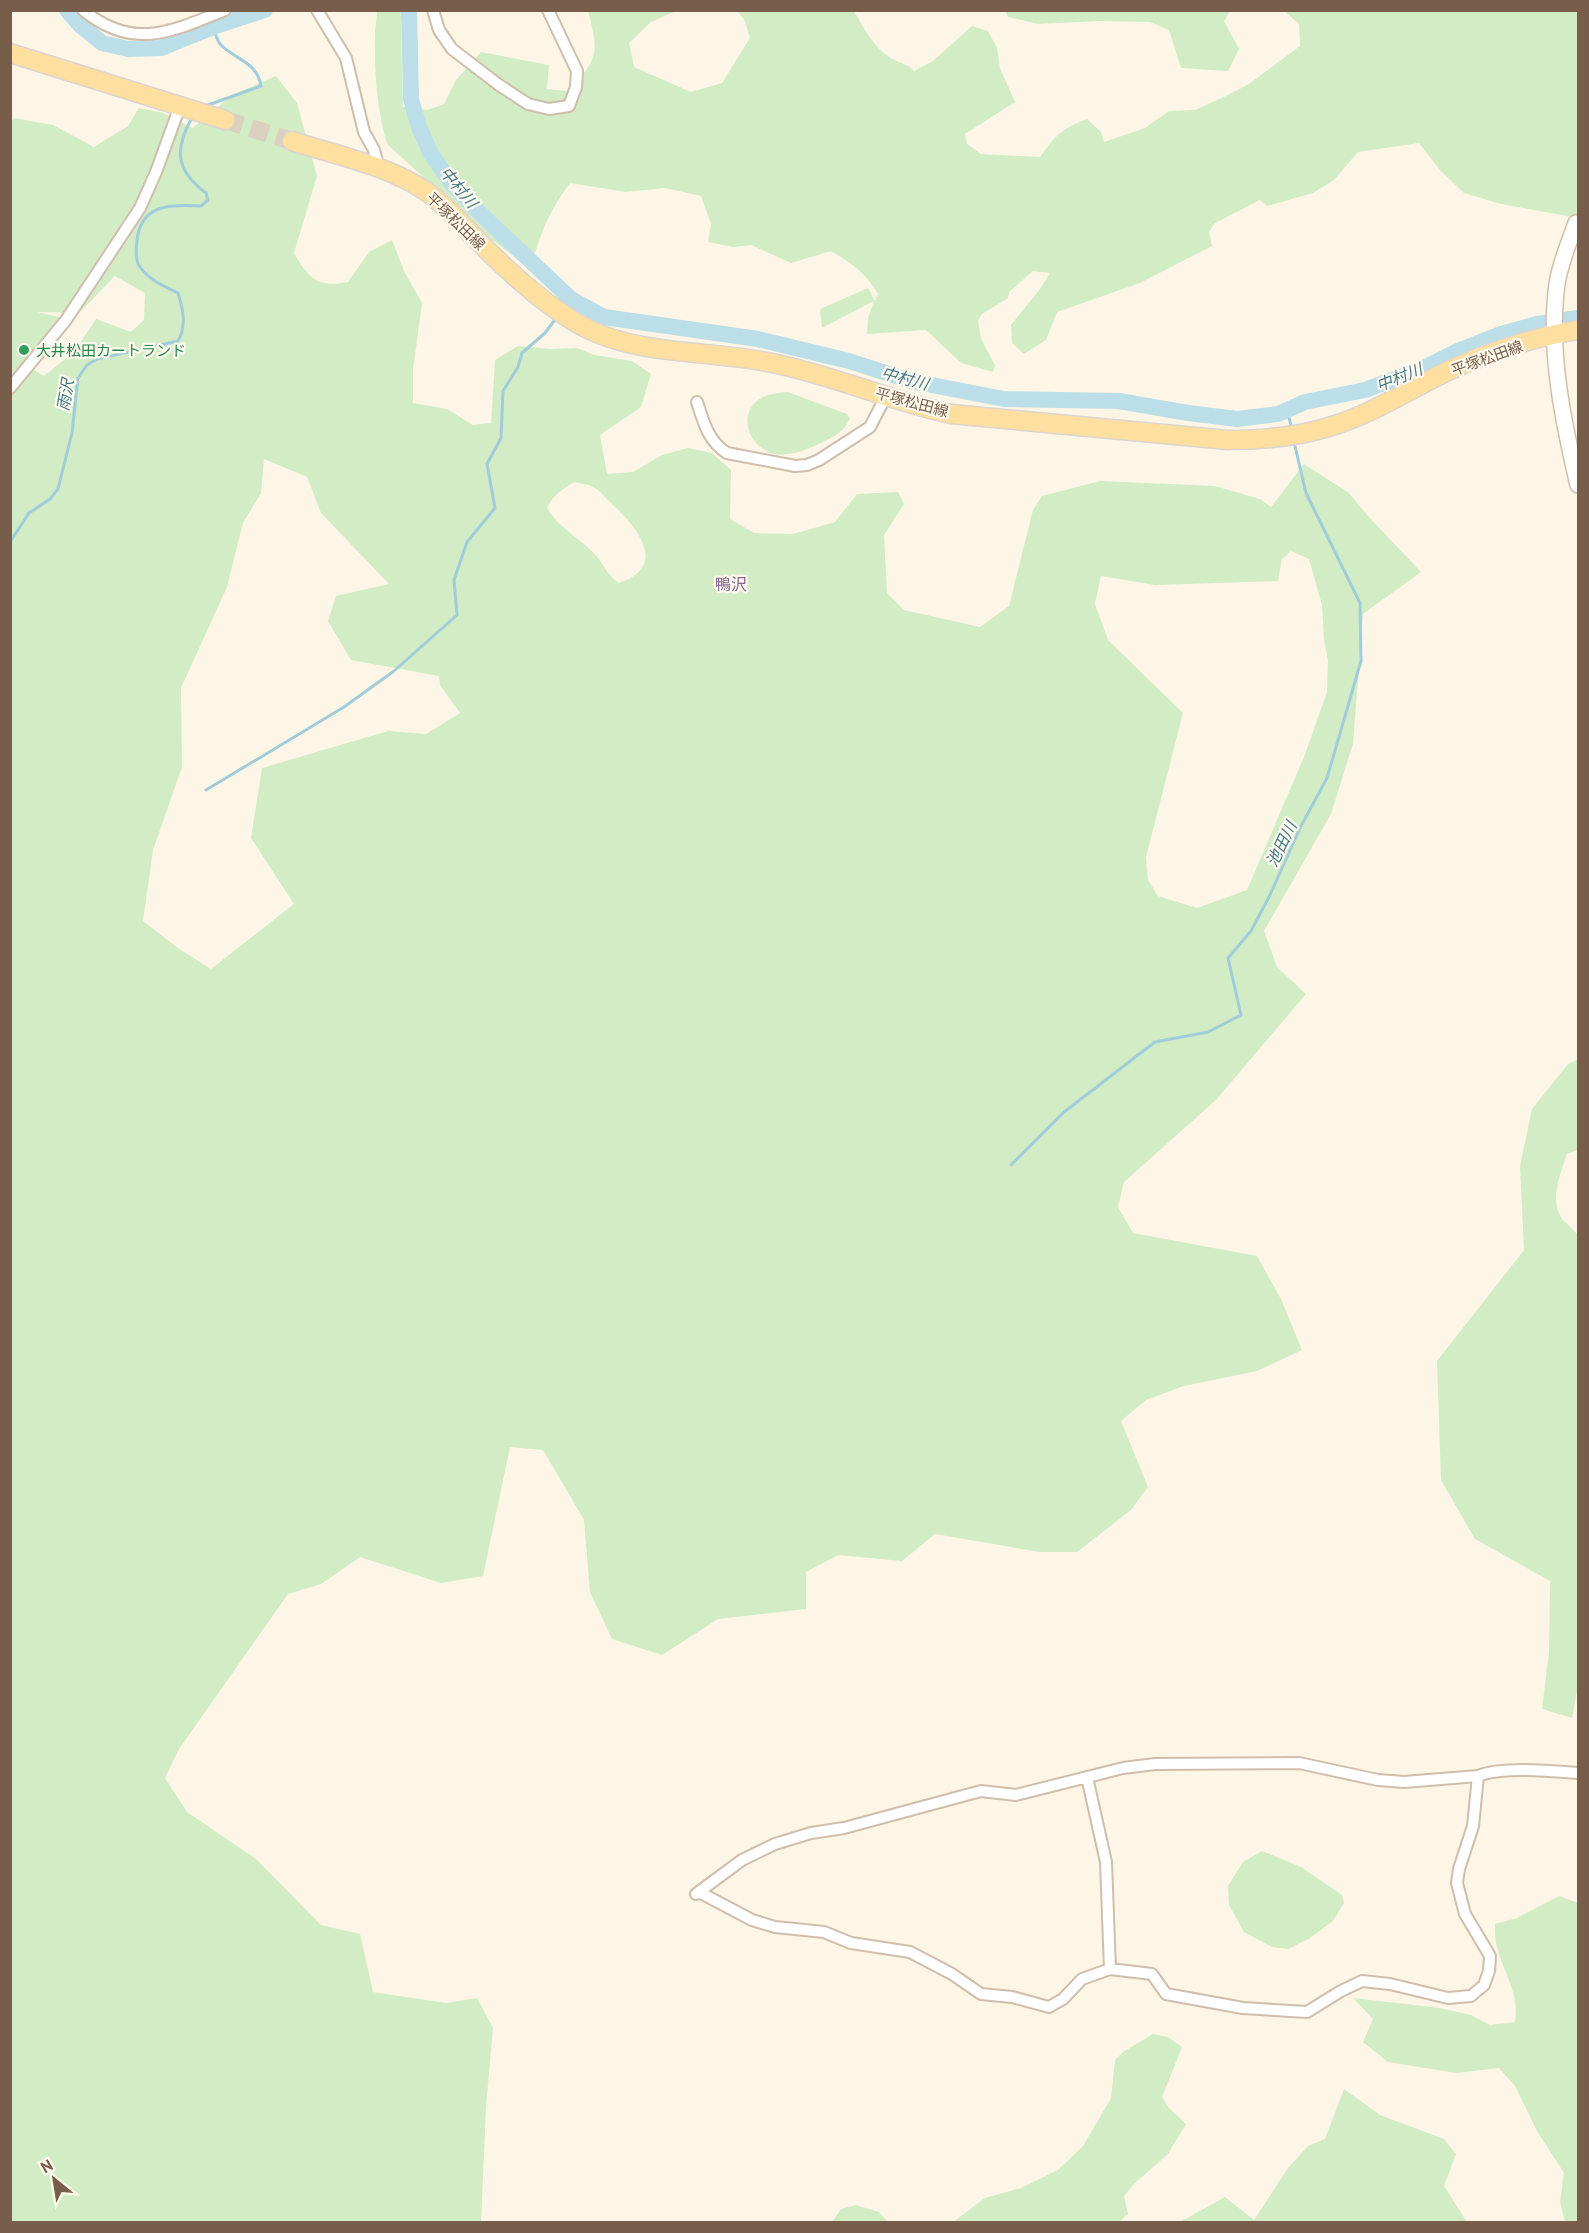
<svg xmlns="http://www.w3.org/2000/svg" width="1589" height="2233" viewBox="0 0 1589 2233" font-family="'PT Sans','Noto Sans JP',sans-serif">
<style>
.green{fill:#d2ecc5;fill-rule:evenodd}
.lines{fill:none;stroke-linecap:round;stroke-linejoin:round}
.stream{stroke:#a1cdda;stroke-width:3}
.river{stroke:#bbdee8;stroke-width:16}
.primary-tunnel{stroke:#dcd0c0;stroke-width:18;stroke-dasharray:18 9;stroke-linecap:butt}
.street-casing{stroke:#cfbeac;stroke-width:14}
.secondary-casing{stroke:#d2bfaa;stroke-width:18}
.primary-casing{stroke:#dcd5d0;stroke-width:21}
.street{stroke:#fff;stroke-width:10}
.secondary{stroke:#fff;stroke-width:15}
.primary{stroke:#fddf9f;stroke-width:18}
.leisure-dot{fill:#2e9e5b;stroke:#fff9ee;stroke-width:2}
.labels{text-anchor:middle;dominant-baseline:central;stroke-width:4.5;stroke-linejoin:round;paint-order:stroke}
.street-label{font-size:15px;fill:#785d4a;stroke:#fff9ee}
.leisure-label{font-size:15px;fill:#27864d;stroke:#fff9ee;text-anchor:start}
.water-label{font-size:16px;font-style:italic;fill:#437b8b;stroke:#fff9ee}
.neighbourhood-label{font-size:16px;fill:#866294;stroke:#fff9ee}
</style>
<rect width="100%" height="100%" fill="#fdf6e7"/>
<path class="green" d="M377,11H404L401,24L403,107L427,110L444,104L456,80L481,52L549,65L547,89L567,91C599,61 599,51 588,11H676L651,22L629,43L634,67L691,92L722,83L750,38L744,19L737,11H854C863,27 873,46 889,57C898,63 907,63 914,71L933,61L972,26L988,31L997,48L1000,68L1015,102L965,134L967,144L981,154L1040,157C1056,135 1061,129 1087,119L1101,132L1104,142L1145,128L1169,111L1195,110L1226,96L1249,84L1300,46L1299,24L1284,11H1578V218L1501,204L1464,193L1440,170L1419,143L1358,152L1334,180L1313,193L1267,206L1260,200L1215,223L1209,232L1212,246L1140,283L1057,312L1046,340L1024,354L1012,343L1011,325L1040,289L1050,273L1033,271L1009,292L1008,298L982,314L978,320L981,339L995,365L993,372L961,363L926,330L867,334L868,318L874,301L822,328L820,309L868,288L875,301L878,294C866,273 851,263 831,251L791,263L751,245L733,247L708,242L711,224L701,196L665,188L626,192L570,183C554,204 543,226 536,251L521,262L491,239L387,144C377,110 374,70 375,34C375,26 377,19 377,11Z
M1005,11H1230L1224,21L1239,49L1228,71L1181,68L1169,30L1150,22L1099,21L1038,24L1008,17Z
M276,76L297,103L317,176L294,253C309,279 318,288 348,282L369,252L392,240L404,271L422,303L413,370V403L447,409L473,425L491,423L495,360L518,346L550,349L577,348L594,355L632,361L651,374L641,407L600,435L607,474L633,472L662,455L688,448L712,453L731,470L730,519L754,533L793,534L835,522L857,494L898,492L904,504L884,535L887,593L904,610L980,627L1009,606L1033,510L1042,496L1100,481L1215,486L1260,499L1271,507L1304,464L1349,493L1368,516L1421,572L1363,614L1353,744L1331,814L1264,931L1277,967L1306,994L1216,1100L1124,1182L1118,1207L1133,1233L1257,1256L1281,1299L1302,1350L1257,1371L1184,1386L1146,1400L1121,1421L1148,1487L1131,1510L1077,1552H1039L935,1534L902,1561L838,1555L806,1572V1609L718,1619L662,1655L612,1639L590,1592L584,1520L543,1450L510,1447L483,1576L441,1583L360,1557L321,1584L288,1594L179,1749L165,1778L187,1812L256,1859L321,1925L360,1934L373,1992L446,2003L477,1998L493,2028L486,2107L481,2222H11L10,123L14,118L53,125L94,147L128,126L139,108L163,113L193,128L232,95ZM115,276L145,293L144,320L131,332L96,319L74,352L44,376L26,365L63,318L37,312L79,313ZM264,459L307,477L321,513L389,584L336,596L328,621L351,660L439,676L440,685L460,713L426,734L388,731L262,768L251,838L294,904L211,969L178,948L143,921L153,850L182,767L181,688L227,587L243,523L261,493ZM575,482C581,484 589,484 593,487C600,490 605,498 611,503C636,526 670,566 619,583C608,576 606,568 598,558C583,539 560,530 547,508C553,495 562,489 575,482ZM1291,551L1309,559L1322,605L1324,640L1328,660L1327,692L1304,757L1247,890L1197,908L1158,896L1148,880L1146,857L1183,713L1108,640L1095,604L1101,576L1155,585L1278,581L1282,559Z
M788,392L847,414L850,418C845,431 835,436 823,442C810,449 789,457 774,454C753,449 738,422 754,404C762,394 777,393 788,392Z
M1578,1059V1150L1567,1154C1560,1175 1548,1202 1564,1221C1569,1226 1574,1230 1578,1235V1687L1572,1718L1542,1709L1549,1653L1550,1581L1475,1539L1441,1480L1437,1361L1524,1250L1520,1166L1532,1109L1568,1064Z
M1262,1851L1301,1867L1342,1895L1344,1903L1333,1921L1310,1938L1288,1949L1272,1947L1244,1932L1229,1905L1228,1886L1243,1862Z
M1559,1896L1578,1903V2222H1565L1560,2202L1564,2173L1537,2131L1515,2086L1499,2068L1456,2073L1388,2062L1363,2042L1373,2019L1353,1998L1440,2008L1471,2015L1490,2025L1515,2022C1520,1992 1502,1971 1496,1943C1495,1937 1495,1930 1495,1924L1517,1918Z
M1153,2034L1168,2037L1182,2047L1162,2097L1169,2108L1186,2124L1168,2154L1134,2184L1124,2196L1128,2214L1119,2222H953L985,2198L1021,2188L1058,2170L1083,2146L1111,2098L1115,2060L1123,2052Z
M1344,2089L1380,2115L1444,2139L1456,2154L1444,2186L1467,2222H1180L1225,2197L1254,2220L1288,2168L1308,2146L1325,2139Z
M856,2205L879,2212L888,2222H832L841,2209Z"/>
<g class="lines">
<path class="stream" d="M205,106L261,86C257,62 236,60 221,45C217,41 215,33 213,27
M564,307L571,299
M1287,410L1292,429
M10,542L29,513L50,499L58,489L72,433L78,378L87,365L97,359L178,341C187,325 183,309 178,293C164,286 149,280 140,267C135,261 136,248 137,240C141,204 171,204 201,206L208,200L206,193C175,170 174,149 193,116
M206,790L344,707L394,671L457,615L454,580L467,542L495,508L487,464L501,438L503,391L518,367L522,353L545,333L557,317
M1011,1165L1064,1112L1155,1042L1208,1032L1241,1015L1228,958L1251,931L1269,897L1301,826L1327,778L1361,661L1360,603L1306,493L1294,442"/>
<path class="river" d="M67,10L80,25L102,43L128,49L161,48L213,27L265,10
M409,10L411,99L419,127L431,154L452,184L484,217L571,299L604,317L758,339L849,361L911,381L1004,399L1119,401L1188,413L1237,419L1278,414L1305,402L1365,390L1424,368L1458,351L1501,334L1537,324L1578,318"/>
<path class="primary-tunnel" d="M225,120L292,141"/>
<defs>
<path id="street" d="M83,10C133,51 171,32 225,10
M317,10L346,58L364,132L374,150L379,168
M433,10L439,30L452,49L499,85L528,104L549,109L569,106L576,87L577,71L548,10
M10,388L66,320L140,208L156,172L180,106
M697,402C704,423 708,441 727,453L795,466L807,465L819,460L870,427L886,396
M1087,1777L1106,1862L1110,1969
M699,1892L752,1920L775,1927L824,1932L851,1943L910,1952L952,1974L981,1994L1012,1997L1049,2007L1063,1999L1082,1979L1110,1969L1152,1974L1166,1994L1243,2008L1307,2012L1341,1991L1362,1981L1390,1984L1448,1998L1471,1996L1484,1985L1489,1971L1490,1956L1465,1914L1457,1883L1459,1869L1473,1826L1478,1776
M696,1894L742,1860L775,1844L811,1833L844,1828L981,1791L1016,1795L1123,1768L1155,1764L1299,1763L1378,1780L1404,1782L1478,1776C1502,1766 1552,1771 1578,1773"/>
<path id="secondary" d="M1576,223C1569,243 1560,263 1557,284C1548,350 1563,421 1578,485"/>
<path id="primary" d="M10,53L225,120
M292,141C335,155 390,166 427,192C448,207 465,228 483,246C513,276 548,308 586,328C640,356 713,350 772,363C833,375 890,401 951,414L1228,440C1264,440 1298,437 1332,426C1372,414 1410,389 1448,371C1488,352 1535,337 1578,330"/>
</defs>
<use href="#street" class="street-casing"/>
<use href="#secondary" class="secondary-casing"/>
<use href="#primary" class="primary-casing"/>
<use href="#street" class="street"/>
<use href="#secondary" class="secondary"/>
<use href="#primary" class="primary"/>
</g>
<circle class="leisure-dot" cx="24" cy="350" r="6"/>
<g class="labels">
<g class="street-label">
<text transform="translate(456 221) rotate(44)">平塚松田線</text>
<text transform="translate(1487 358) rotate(-20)">平塚松田線</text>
<text transform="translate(912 402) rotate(15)">平塚松田線</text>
</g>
<g class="leisure-label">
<text x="36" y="350">大井松田カートランド</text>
</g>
<g class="water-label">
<text transform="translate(459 187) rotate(50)">中村川</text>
<text transform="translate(1399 377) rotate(-22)">中村川</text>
<text transform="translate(905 378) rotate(15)">中村川</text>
<text transform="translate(65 395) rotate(-80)">雨沢</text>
<text transform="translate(1281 844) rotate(-64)">池田川</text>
</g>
<g class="neighbourhood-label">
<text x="731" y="584">鴨沢</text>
</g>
</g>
<rect width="1589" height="2233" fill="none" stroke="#785d4a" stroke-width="24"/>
<g transform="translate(54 2179) rotate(330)" stroke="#fff9ee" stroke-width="4.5" paint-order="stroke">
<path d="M0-4.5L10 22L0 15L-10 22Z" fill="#785d4a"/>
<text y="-9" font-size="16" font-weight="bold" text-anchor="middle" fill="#785d4a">N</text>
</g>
</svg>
